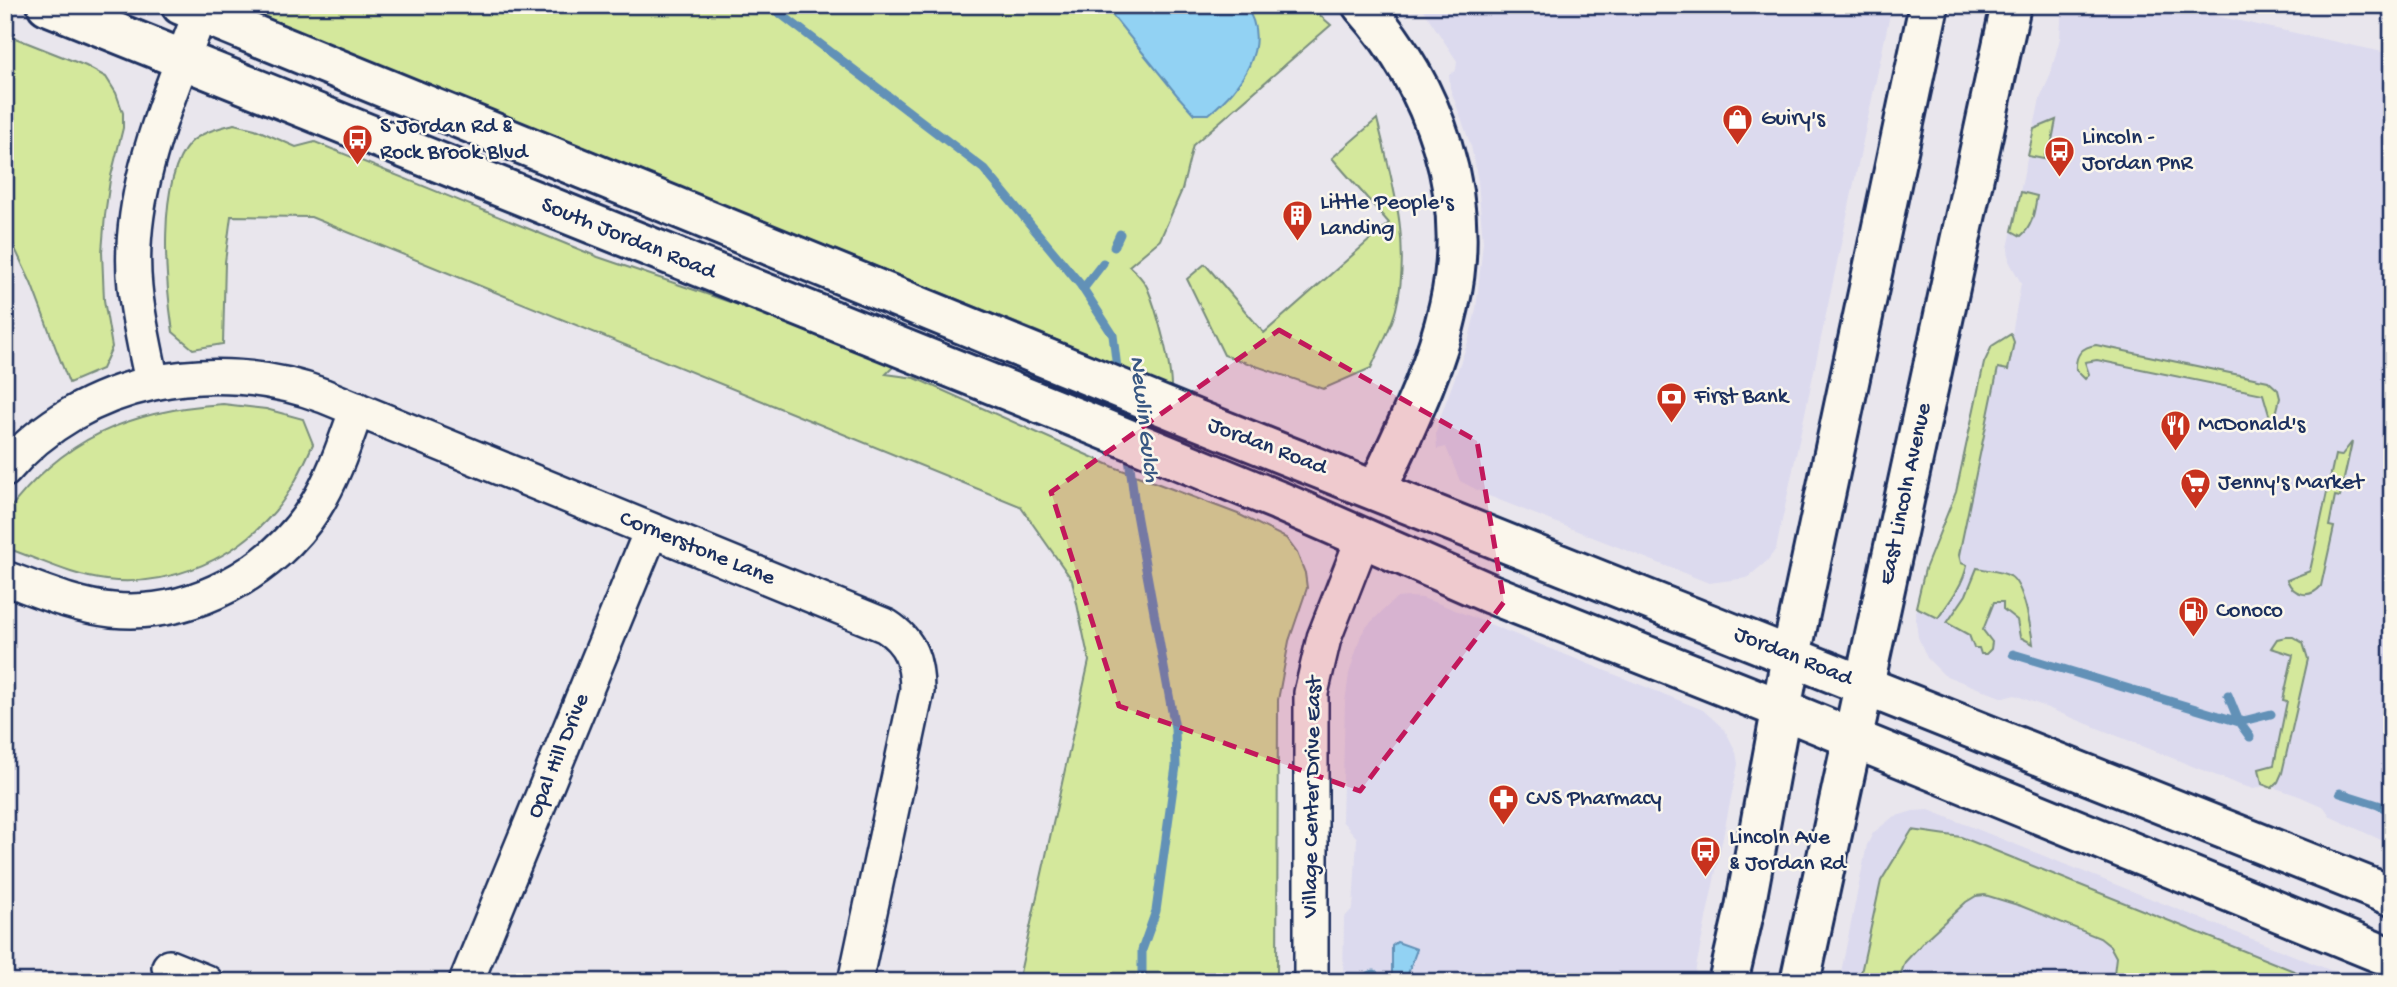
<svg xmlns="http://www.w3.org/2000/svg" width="2397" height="987" viewBox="0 0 2397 987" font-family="'Gochi Hand',sans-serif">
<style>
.built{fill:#dcdaee}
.green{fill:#d4e89c;stroke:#788c7d;stroke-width:2}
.water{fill:#92d2f3;stroke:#6291b7;stroke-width:2}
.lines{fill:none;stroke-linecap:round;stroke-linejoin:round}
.stream{stroke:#6291b7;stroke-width:9}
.minor-casing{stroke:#1b2f5e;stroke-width:38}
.tertiary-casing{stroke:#1b2f5e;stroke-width:44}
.primary-casing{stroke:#1b2f5e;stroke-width:44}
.minor{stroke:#fbf7ec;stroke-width:33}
.tertiary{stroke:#fbf7ec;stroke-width:38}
.primary{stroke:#fbf7ec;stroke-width:38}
.marked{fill:#c2185b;fill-opacity:0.2;stroke:#c2185b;stroke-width:5;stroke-dasharray:14 9;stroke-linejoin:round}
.labels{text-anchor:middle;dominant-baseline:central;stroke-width:5;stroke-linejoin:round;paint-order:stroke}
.poi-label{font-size:23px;fill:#1b2f5e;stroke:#fbf7ec;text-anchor:start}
.street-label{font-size:23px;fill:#1b2f5e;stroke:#fbf7ec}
.water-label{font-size:24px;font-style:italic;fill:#395883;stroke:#fbf7ec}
</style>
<rect width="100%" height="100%" fill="#e9e6ed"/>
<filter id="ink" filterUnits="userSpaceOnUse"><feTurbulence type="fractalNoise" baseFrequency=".0143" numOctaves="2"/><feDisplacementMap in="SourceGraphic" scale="14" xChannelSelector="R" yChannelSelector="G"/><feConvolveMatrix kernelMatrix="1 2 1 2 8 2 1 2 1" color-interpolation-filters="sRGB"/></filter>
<g filter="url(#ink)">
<path class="built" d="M1417,5H1892L1776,549L1767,561L1747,578L1709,583L1489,496L1460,481L1446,447L1437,449L1436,433L1440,418L1468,342L1476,310L1483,242L1478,181L1471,146L1450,88L1449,75L1456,70L1457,61L1422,8Z
M2062,5H2166L2392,54V845L2331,817L2324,807L2299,796L2267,785L2254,789L2237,784L2015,695L2003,698L1944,675L1927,658L1918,637L1915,613L1925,569L1956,492L1984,363L1998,342L2012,334L2021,283L2009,261L2008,248L2040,99L2050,76L2060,38Z
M1410,597L1422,598L1440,604L1703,710L1725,730L1736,752L1738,764L1693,982H1343L1344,918L1353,908L1357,838L1342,821L1345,702L1349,674L1361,635L1366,627L1396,598Z
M1929,810L2360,982H1839L1867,845L1873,833L1893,817L1913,811Z"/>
<path class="green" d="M230,5H1308L1331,25L1193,145L1182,190L1160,240L1129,266C1136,272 1143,279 1147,287C1157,310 1172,366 1171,391L1038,332Z
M5,34L86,66L106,77L116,93L123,113V128L110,180L105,215L102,252L104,300L112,347L102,369L69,383L31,283L5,227Z
M1377,119C1392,180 1412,245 1396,309C1391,329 1379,349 1371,368L1323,389L1224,355L1187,279L1205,264L1264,333L1389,223L1332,158Z
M2056,120L2049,156L2045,155L2044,159L2028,156L2034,129Z
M234,124L255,129L296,147L315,142L598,257L759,312L897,363L886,374L915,378L1114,467L1238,514L1286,538L1297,553L1305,573L1307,588L1289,641L1278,700L1277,982H1018L1089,661L1072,580L1020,506L311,217L231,216L225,262L223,344L193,349L173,332C166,285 156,181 190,143C201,132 220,128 234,124Z
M2021,192L2037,196C2034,212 2033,226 2021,236L2012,231Z
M2011,334L2014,342L2008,370L1998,368L1959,555L1961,563L1967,565C1963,585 1950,601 1938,618L1916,607L1925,569L1956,492L1984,363L1992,346Z
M2096,345L2268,381L2278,390L2280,398L2275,418H2270L2263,394L2097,360L2085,362L2089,374L2085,379L2076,370C2075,355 2081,347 2096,345Z
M223,404L266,409L303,419L313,444C301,471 288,499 266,521C226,563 164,587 106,580C72,576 41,560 9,549L6,545L5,515C62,438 130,410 223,404Z
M2352,442L2340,497L2335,496L2329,526L2334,527L2321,586C2310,599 2294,596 2287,580L2310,571L2335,455L2341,456Z
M1977,568C1987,570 2000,571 2010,576C2024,584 2031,629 2033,644L2020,637L2017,620L2003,609V602H1994L1983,630L1992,642L1991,649L1986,654H1981L1979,648H1974L1969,635L1947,623L1966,595Z
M2286,637H2293L2303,643L2308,659L2282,773L2278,782L2272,788L2262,784L2259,769L2274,765L2287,701L2283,700L2293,655L2271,648L2277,639Z
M1912,830L1961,837L2321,982H2113L2116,957L2110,946L2100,938L2021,906L1985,895L1976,896L1966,902L1927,938L1905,962L1898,982H1859L1881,881Z"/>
<path class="water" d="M1104,5H1245C1273,45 1241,88 1209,114H1194L1177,95Z
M1397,942L1417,949L1405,982H1392V946Z"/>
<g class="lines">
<path class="stream" d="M769,5L984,169L1080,284L1113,335L1118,377
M1114,247L1120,234
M1083,289L1103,263
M1128,450L1136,514L1175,728L1176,766L1156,911L1142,950V982
M2013,654L2239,722
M2228,695L2239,722
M2250,737L2239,722L2271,714
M2340,793L2378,805L2392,811
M1363,982L1364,978L1374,974"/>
<defs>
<path id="minor" d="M152,382C146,351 138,319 135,287C125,194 169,98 200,13
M5,470C82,378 215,355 324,396L886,626C911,642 917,662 917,691L855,982
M5,578C41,591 74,606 112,610C191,618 274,572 315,507C334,477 345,442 357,409
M169,967L206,982
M466,982L651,531
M1311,982V693L1324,638L1363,538"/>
<path id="tertiary" d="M1362,5C1435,87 1474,197 1449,306C1435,371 1404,431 1377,490"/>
<path id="primary" d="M47,5L1084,421L1279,501L1491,594L1781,709L2392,958
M181,5L1195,419L2392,896
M1728,982L1745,908L1791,656L1929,5
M1800,982L2011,5"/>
</defs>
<use href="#minor" class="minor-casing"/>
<use href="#tertiary" class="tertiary-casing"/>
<use href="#primary" class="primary-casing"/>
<use href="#minor" class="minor"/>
<use href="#tertiary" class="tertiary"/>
<use href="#primary" class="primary"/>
</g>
</g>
<path class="marked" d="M1279,330L1477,441L1504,602L1360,791L1119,706L1051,492Z"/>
<defs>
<symbol id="shop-pin" viewBox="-11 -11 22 30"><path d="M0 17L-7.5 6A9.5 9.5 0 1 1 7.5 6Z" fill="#c8321e" stroke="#fbf7ec"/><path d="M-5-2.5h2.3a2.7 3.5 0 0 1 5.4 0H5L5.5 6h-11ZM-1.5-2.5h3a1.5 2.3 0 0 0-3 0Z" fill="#fff"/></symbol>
<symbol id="bus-pin" viewBox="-11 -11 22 30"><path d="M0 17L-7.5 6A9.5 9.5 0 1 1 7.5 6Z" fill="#c8321e" stroke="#fbf7ec"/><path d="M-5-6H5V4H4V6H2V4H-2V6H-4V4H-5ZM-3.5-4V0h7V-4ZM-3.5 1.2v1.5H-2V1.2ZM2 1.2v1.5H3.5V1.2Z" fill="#fff"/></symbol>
<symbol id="building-pin" viewBox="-11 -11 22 30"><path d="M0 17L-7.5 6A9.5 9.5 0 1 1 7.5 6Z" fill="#c8321e" stroke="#fbf7ec"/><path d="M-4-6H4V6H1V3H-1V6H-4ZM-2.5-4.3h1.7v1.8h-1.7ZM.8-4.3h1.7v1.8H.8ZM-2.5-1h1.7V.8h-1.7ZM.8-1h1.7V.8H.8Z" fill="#fff"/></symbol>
<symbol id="bank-pin" viewBox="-11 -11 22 30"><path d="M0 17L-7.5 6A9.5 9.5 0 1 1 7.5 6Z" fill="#c8321e" stroke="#fbf7ec"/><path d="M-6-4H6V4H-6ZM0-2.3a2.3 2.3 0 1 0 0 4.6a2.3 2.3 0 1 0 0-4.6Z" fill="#fff"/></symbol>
<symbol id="restaurant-pin" viewBox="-11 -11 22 30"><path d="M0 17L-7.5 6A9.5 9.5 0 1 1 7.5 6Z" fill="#c8321e" stroke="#fbf7ec"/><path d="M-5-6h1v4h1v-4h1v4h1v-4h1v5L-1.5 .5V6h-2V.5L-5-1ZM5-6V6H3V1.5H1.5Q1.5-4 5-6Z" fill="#fff"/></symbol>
<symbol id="supermarket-pin" viewBox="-11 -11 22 30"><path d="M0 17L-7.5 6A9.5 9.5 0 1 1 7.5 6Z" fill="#c8321e" stroke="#fbf7ec"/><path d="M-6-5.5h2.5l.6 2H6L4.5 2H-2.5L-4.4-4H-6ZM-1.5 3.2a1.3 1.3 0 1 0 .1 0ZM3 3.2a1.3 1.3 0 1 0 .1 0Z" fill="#fff"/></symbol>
<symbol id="fuel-pin" viewBox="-11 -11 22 30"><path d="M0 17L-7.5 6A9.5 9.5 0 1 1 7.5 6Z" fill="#c8321e" stroke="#fbf7ec"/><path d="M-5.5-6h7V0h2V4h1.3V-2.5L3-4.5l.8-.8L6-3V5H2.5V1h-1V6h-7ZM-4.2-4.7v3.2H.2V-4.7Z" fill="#fff"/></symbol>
<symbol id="pharmacy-pin" viewBox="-11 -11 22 30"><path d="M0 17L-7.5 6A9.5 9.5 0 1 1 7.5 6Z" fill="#c8321e" stroke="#fbf7ec"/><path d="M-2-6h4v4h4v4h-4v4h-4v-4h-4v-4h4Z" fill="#fff"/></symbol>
</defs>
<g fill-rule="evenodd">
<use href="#shop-pin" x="1720" y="102" width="35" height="47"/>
<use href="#bus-pin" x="340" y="122" width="35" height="47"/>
<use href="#bus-pin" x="2042" y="134" width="35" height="47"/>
<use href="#building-pin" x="1280" y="198" width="35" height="47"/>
<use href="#bank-pin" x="1654" y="380" width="35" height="47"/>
<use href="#restaurant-pin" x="2158" y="408" width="35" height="47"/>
<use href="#supermarket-pin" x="2178" y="466" width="35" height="47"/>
<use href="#fuel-pin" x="2176" y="594" width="35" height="47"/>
<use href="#pharmacy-pin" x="1486" y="782" width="35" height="47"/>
<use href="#bus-pin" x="1688" y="834" width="35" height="47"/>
</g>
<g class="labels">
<g class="poi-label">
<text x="1761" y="119">Guiry's</text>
<text x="380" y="127">S Jordan Rd &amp;<tspan x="380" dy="26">Rock Brook Blvd</tspan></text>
<text x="2082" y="138">Lincoln -<tspan x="2082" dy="26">Jordan PnR</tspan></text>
<text x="1320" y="203">Little People's<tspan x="1320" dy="26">Landing</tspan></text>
<text x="1694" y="397">First Bank</text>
<text x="2198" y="425">McDonald's</text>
<text x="2218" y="483">Jenny's Market</text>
<text x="2216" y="611">Conoco</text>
<text x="1526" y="799">CVS Pharmacy</text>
<text x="1729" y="838">Lincoln Ave<tspan x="1729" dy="26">&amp; Jordan Rd</tspan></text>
</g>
<g class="street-label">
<text transform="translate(628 239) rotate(22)">South Jordan Road</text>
<text transform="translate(1267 447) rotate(21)">Jordan Road</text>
<text transform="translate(1906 494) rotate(-78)">East Lincoln Avenue</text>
<text transform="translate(697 549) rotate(22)">Cornerstone Lane</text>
<text transform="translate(1793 657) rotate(22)">Jordan Road</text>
<text transform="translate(559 756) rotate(-68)">Opal Hill Drive</text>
<text transform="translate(1313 797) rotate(-89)">Village Center Drive East</text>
</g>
<g class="water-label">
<text transform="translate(1143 419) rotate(83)">Newlin Gulch</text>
</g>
</g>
<rect width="2397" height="987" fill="none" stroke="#fbf7ec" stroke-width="28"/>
<rect x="14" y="14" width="2369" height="959" fill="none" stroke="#1b2f5e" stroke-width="2.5" filter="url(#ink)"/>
</svg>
